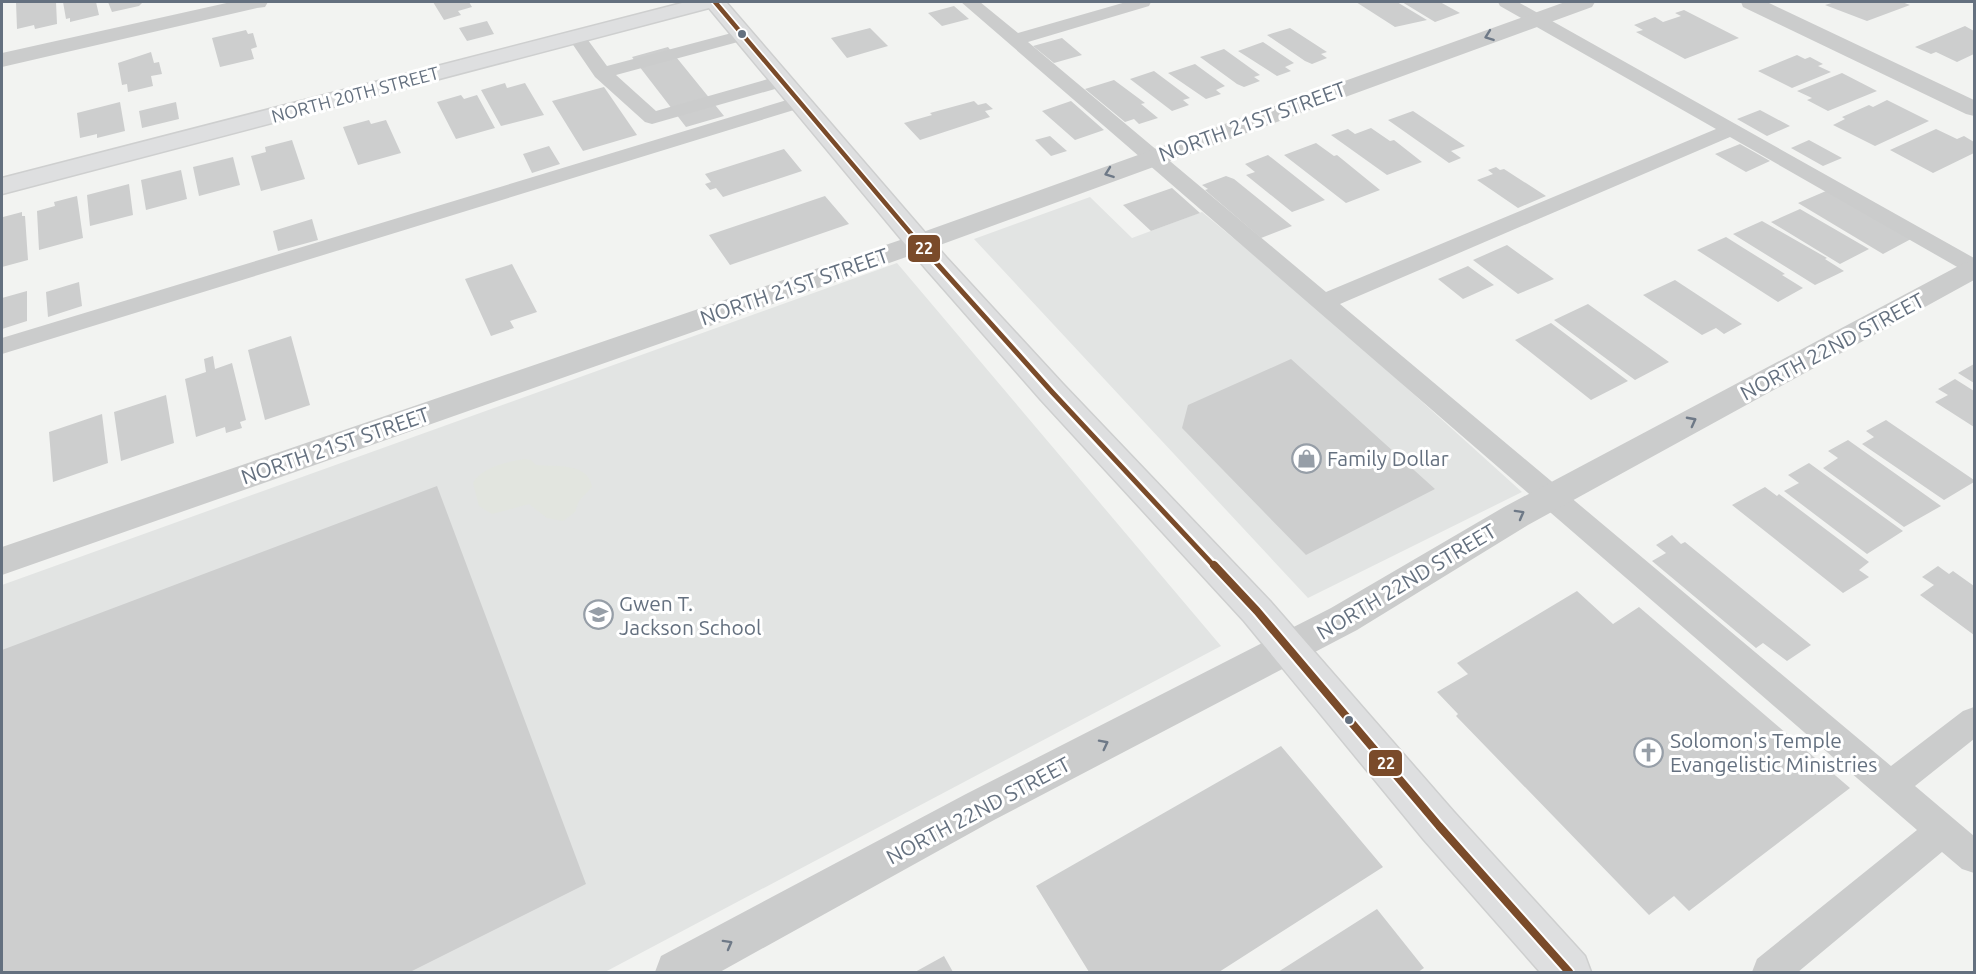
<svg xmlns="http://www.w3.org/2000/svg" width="1976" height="974" viewBox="0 0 1976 974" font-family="Ubuntu,sans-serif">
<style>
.built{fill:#e2e4e3}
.green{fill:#e2e5df}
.building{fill:#cdcece}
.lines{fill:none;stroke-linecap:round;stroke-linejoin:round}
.secondary-casing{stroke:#cecfcf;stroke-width:3}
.lane{fill:#cbcccc;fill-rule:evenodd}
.street{fill:#cbcccc;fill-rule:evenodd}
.secondary{fill:#dedfe0;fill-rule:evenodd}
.bus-1-far2-casing{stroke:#fff;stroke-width:8}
.bus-1-far1-casing{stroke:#fff;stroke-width:10}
.bus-1-casing{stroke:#fff;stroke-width:12}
.bus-1-far2{stroke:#7a4b2a;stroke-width:4.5}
.bus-1-far1{stroke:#7a4b2a;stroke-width:5}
.bus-1{stroke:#7a4b2a;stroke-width:8}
.oneway{stroke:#6e7987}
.bus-dot{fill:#64707f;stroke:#fff;stroke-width:2}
.labels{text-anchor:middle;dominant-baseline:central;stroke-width:6;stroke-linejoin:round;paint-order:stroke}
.far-street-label{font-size:18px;fill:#64707f;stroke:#fff}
.street-label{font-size:21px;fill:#64707f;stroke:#fff}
.poi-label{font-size:21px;fill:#64707f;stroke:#fff;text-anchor:start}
.line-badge{stroke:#fff;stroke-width:2}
.badge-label{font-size:16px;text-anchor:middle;font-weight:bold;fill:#fff}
</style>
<rect width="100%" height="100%" fill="#f2f3f1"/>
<path class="built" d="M1090,197L1132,238L1202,212L1327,316L1522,492L1308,598L974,239Z
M897,263L1221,646L605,972H2V585Z"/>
<path class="green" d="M524,459L531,460L536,465C556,467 588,462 592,487L579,501L575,512L563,521L547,518L529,504L492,514L479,506L473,483C482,467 507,462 524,459Z"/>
<path class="building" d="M16,2H56L57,24L35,29L34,25L17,29Z
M63,2H96L99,15L70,22V18L66,19Z
M108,2H143L139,6L112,12Z
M433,2H469L472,7L458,11L461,15L444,20Z
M1356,2H1397L1427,20L1395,27Z
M1402,2H1440L1460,13L1435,22Z
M1835,2H1902L1910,5L1867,21L1825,5Z
M954,6L969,19L942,26L928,13Z
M1684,10L1739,38L1685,59L1636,32L1643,30L1634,25L1655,17L1663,22L1681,16L1675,13Z
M487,21L494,34L467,41L459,28Z
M1965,26L1974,31V54L1957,62L1936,52L1931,54L1915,47Z
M870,28L888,46L847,58L831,38Z
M1290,28L1327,52L1321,54L1327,58L1312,64L1305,61L1267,35Z
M246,30L248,34L253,33L257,47L251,49L254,59L220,67L212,38Z
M1062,38L1082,55L1054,63L1033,46Z
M1263,42L1294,63L1285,67L1291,71L1277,76L1238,51Z
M668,47L724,116L686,127L632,57Z
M1224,49L1260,75L1254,77L1260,81L1244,87L1237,84L1200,57Z
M151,52L154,63L159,62L162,74L151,76L153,86L128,92L127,84L122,85L118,63Z
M1797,55L1805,59L1810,57L1823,64L1818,66L1831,72L1792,88L1758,71Z
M1195,64L1225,86L1216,90L1221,94L1206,99L1168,73Z
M1154,71L1190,98L1183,100L1189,105L1172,111L1130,79Z
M1842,73L1877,91L1828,111L1807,100L1812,98L1797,91Z
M1114,80L1145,103L1141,104L1158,118L1139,124L1134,119L1125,122L1085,89Z
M505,83L507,88L525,83L544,115L501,126L481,90Z
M604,87L637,135L583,151L552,101Z
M461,95L464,99L477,95L495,128L456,139L437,102Z
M1887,100L1929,121L1875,146L1833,125L1845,119L1842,117L1869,105L1873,107Z
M974,101L978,105L986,103L993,109L985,111L990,117L920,140L904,123L932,115L930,113Z
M1071,101L1104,130L1075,140L1042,111Z
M120,102L125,131L97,138V134L80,138L77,113Z
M176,102L179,119L142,128L139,111Z
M1760,110L1790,126L1767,136L1737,119Z
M1413,111L1465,146L1451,151L1461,158L1449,163L1388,120Z
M369,120L371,124L386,120L401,153L358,165L343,127Z
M1371,128L1390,141L1394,140L1422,162L1387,175L1331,135L1348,129L1355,134Z
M1936,129L1957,139L1964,136L1974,142V153L1933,173L1890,150Z
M1050,136L1067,151L1051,156L1035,140Z
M292,140L305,179L261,191L251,156L266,152L265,147Z
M1809,140L1842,158L1823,166L1791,148Z
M1316,143L1334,156L1337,155L1380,190L1346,203L1284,155Z
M1740,144L1770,161L1746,172L1715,154Z
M549,146L560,164L532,173L523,154Z
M784,149L802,171L723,197L716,188L710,190L705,184L711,182L705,174Z
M1268,155L1325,200L1292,212L1246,175L1255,172L1245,164Z
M233,157L240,185L199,196L193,167Z
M1496,167L1500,170L1504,169L1546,196L1518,208L1477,180L1493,174L1488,170Z
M181,170L187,199L146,210L141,180Z
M1226,176L1234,179L1292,226L1261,238L1205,190L1208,189L1202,185Z
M129,184L133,215L90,226L87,195Z
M1172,188L1200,213L1151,231L1123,205Z
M1826,191L1911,239L1883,254L1798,203Z
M77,196L83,238L39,250L37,211L55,206L54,202Z
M825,196L849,224L730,265L709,235Z
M1800,209L1869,249L1840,264L1771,222Z
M22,212V216H25L28,260L2,267L3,217Z
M312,219L318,240L278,251L273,231Z
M1762,221L1827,258L1825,259L1844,271L1815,285L1733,234Z
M1726,237L1785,274L1782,275L1803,288L1778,302L1697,250Z
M1507,245L1554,279L1518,294L1473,260Z
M512,264L537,312L510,321L514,328L491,336L465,279Z
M1468,266L1494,285L1463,299L1438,279Z
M1675,280L1742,324L1724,334L1716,328L1702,335L1643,295Z
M79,282L82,306L48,317L46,292Z
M27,291V321L2,329V298Z
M1588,304L1669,362L1635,380L1554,320Z
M1551,323L1628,381L1591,400L1515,340Z
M291,336L310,405L265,420L248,350Z
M213,356L215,369L232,363L246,420L240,422L242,428L226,433L225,427L196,437L185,379L206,372L204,359Z
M1291,359L1435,489L1306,555L1182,428L1188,405Z
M1974,364V383L1958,373Z
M1955,379L1974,391V427L1935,402L1948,395L1938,389Z
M166,395L174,443L121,461L114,412Z
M102,414L108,463L53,482L49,432Z
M1886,420L1974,480V482L1944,500L1862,444L1874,437L1866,431Z
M1848,440L1941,506L1904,527L1823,468L1838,458L1828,451Z
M1809,463L1903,531L1867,554L1784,491L1799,483L1788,475Z
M437,486L586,884L410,972H2V650Z
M1765,487L1777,496L1779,494L1869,562L1859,570L1869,577L1843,593L1732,505Z
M1672,535L1681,544L1685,542L1811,645L1787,661L1763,643L1756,648L1652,561L1666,553L1656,545Z
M1938,566L1949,574L1953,571L1974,586V635L1920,595L1934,585L1922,577Z
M1577,591L1613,624L1639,607L1850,788L1689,911L1674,896L1649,915L1456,716L1458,714L1437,692L1468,674L1457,663Z
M1281,746L1383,867L1219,972H1089L1036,886Z
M1377,909L1424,968L1418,972H1278Z
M944,956L953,972H915Z"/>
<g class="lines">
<defs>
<path id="secondary" d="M686,2H726L946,257L1063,384L1270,601L1454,812L1585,956L1591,972H1540L1424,840L1244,621L1041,400L926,269L709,8L2,194V178Z"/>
</defs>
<use href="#secondary" class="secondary-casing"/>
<path class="lane" d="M961,2H980L1018,33L1126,2H1151L1149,6L1028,42L1326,292L1716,129L1500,6L1498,2H1518L1974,258V274L1966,272L1730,137L1340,304L1891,766L1963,711L1974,707V739L1915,786L1974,836V873L1962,869L1942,852L1798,972H1752L1757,959L1917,830Z
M743,30L749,31L752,35L749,39L616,75L656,111L782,75L789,77L791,81L789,85L652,124L645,122L595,77L567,36L570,32H582L607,66Z
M800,96L807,98L810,102L807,106L2,354V338Z"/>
<path class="street" d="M231,2H268L265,7L257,8L2,67V53Z
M1565,2H1595L1592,7L929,249L2,575V547L909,237Z
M1741,2H1767L1974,100V116L1966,114L1743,7Z
M1974,260V280L1528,525L1357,630L994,820L720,972H655L661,956L966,794L1331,608L1504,507L1964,263Z"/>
<use href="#secondary" class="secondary"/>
<defs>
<path id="bus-1-far2" d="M715,2L924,249"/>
<path id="bus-1-far1" d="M922,247L1052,392L1215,567"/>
<path id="bus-1" d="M1214,565L1257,611L1439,826L1569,972"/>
</defs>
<use href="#bus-1-far2" class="bus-1-far2-casing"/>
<use href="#bus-1-far1" class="bus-1-far1-casing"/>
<use href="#bus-1" class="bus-1-casing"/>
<use href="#bus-1-far2" class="bus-1-far2"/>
<use href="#bus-1-far1" class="bus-1-far1"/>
<use href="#bus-1" class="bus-1"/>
</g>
<defs><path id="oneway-chevron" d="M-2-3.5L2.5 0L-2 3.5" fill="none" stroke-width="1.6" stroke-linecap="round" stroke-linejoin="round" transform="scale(1.5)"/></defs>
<g class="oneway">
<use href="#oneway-chevron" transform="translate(1489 36) rotate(160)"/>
<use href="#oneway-chevron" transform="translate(1109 173) rotate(160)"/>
<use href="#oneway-chevron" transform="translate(1692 421) rotate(-28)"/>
<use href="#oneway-chevron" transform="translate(1520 514) rotate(-29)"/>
<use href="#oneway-chevron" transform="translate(1104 744) rotate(-27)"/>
<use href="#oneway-chevron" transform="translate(728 944) rotate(-29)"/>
</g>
<defs>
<symbol id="shop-ring" viewBox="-11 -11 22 22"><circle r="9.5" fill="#fff" stroke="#969ea7" stroke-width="1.5"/><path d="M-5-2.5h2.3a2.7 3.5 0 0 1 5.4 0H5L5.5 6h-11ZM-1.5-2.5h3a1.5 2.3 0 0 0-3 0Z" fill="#969ea7"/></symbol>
<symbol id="school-ring" viewBox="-11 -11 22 22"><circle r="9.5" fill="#fff" stroke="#969ea7" stroke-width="1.5"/><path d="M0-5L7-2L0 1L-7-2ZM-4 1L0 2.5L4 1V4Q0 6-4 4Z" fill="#969ea7"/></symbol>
<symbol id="church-ring" viewBox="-11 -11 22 22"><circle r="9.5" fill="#fff" stroke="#969ea7" stroke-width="1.5"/><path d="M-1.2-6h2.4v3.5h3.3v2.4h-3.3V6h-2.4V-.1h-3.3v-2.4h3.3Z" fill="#969ea7"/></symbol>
</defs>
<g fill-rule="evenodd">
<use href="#shop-ring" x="1290" y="442" width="33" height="33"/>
<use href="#school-ring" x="582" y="598" width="33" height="33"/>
<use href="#church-ring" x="1632" y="736" width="33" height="33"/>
</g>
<g class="bus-dot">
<circle cx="742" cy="34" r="5"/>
<circle cx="1349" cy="720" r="5"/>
</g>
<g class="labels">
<g class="far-street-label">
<text transform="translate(355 94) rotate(-15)">NORTH 20TH STREET</text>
</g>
<g class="street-label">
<text transform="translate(1252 121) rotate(-20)">NORTH 21ST STREET</text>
<text transform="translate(794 286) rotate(-19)">NORTH 21ST STREET</text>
<text transform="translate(1832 346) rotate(-28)">NORTH 22ND STREET</text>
<text transform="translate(335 445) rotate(-19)">NORTH 21ST STREET</text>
<text transform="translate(1406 581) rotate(-31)">NORTH 22ND STREET</text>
<text transform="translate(978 810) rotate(-28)">NORTH 22ND STREET</text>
</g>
<g class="poi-label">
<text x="1327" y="458">Family Dollar</text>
<text x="619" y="603">Gwen T.<tspan x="619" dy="24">Jackson School</tspan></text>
<text x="1670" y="740">Solomon's Temple<tspan x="1670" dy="24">Evangelistic Ministries</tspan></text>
</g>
</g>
<g class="line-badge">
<rect x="907" y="234" width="34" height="29" rx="6" fill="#7a4b2a"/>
<rect x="1368" y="749" width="35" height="28" rx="6" fill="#7a4b2a"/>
</g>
<g class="badge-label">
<text x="924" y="254">22</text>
<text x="1386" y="769">22</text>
</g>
<rect width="1976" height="974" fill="none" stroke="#64707f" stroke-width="6"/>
</svg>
